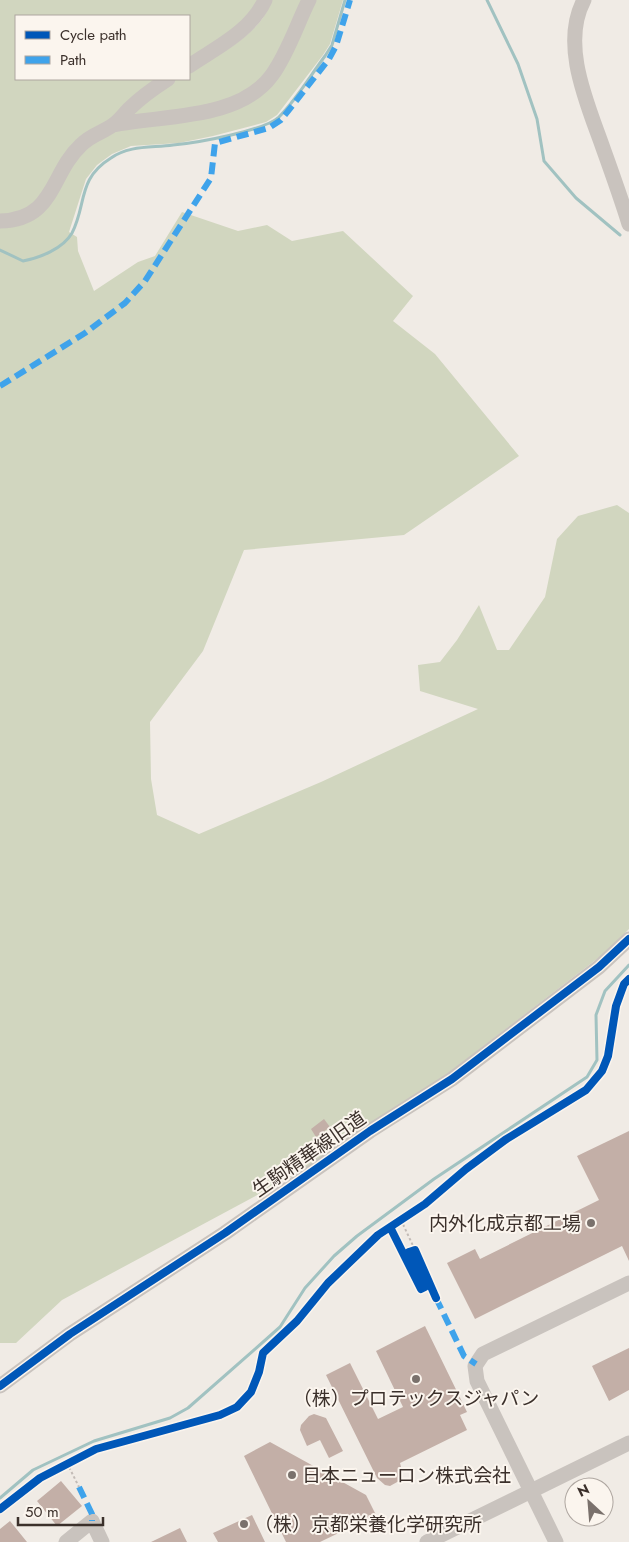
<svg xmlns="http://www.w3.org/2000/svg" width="629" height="1542" viewBox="0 0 629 1542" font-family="Jost,'Noto Sans JP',sans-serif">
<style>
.green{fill:#d1d6bf}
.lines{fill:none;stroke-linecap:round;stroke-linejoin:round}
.stream{stroke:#a1c2c1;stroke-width:3}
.building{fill:#c3afa7}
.path{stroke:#c2bbb6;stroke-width:2;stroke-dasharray:2.5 2.5;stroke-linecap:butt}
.minor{stroke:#c9c3be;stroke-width:15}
.quiet{stroke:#3fa3eb;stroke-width:6;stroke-dasharray:12 6;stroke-linecap:butt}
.cycleway-casing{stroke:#fbf5ee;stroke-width:11}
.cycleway{stroke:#0057b8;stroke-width:8}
.poi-dot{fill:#7a716c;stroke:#fbf5ee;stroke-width:2}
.labels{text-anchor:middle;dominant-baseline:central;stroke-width:4;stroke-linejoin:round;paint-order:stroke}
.street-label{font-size:19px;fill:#3b302b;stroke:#fbf5ee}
.poi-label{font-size:19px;fill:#3b302b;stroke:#fbf5ee;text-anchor:start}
</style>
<rect width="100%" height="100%" fill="#f0ebe5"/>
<path class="green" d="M0,0H262L254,13L189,62V16H16V79H162L118,114L38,204L0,218Z
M272,0H343L330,44L323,55L277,115L266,122L213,136L179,143L131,146L112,154L97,165L86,179L69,232L77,237L78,251L94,291L138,262L155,256L182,212L238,231L267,225L292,241L343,231L413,296L393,321L435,354L519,456L404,535L244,550L203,651L150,722L151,779L157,815L199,834L321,782L478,709L420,691L418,665L440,662L457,640L479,605L497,650H509L545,597L557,539L578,516L617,505L629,513V929L606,952L365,1137L62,1300L16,1343H0V225L20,223L75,157L160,89L177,79H189V72C220,53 259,37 272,0Z"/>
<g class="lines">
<path class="stream" d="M487,0L518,64L537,119L544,161L576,198L620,235
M0,250L23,261C39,258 63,249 72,233C87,204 77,179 111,158C129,145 152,148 173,145C196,143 264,131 279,117C297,99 310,76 325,56L332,45L345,0
M0,1498L33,1470L94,1441L170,1418L188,1408L280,1327L305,1288L334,1256L357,1236L434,1179L587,1077L597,1060L596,1015L605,991L629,965"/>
</g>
<path class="building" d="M324,1119L330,1127L316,1137L311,1129Z
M629,1131V1261L622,1246L475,1319L447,1263L475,1249L480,1259L599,1200L577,1156Z
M425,1326L467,1412L460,1415L467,1430L400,1463L402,1471L399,1481L390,1486L385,1485L377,1478L326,1375L350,1363L378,1419L403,1407L376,1351Z
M629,1348V1390L609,1401L592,1366Z
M314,1414L326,1418L343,1451L329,1458L320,1440L307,1446L300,1430L301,1425L309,1416Z
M270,1442L366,1495L376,1515L320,1542H286L244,1456Z
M61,1481L82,1506L57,1526L37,1501Z
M252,1515L265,1542H218L213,1533Z
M10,1521L27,1542H0V1529Z
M180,1528L187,1542H151Z"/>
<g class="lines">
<path class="path" d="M401,1220L415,1250
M67,1463L79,1487"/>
<path class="minor" d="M584,0C560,45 588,105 603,148C612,173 621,198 629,224
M189,66C217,47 250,32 265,0
M113,125C163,115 240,120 272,75C288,53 297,24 309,0
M0,221C55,220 50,174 81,145C92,134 102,133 113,125C119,121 124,114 129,109C141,97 154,88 168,79
M0,1386L70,1334L225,1233L370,1131L452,1079L599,967L629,939
M66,1542L92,1521L102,1542
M427,1542L629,1443
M556,1542L477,1381L475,1366L483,1354L629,1283"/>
<path class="quiet" d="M0,386L85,333L125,303L145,281L211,178L215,143L269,128L281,120L329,59L336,46L350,0
M436,1298L464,1356L476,1364
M79,1487L92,1514V1521"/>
<defs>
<path id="cycleway" d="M390,1227L421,1289L425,1287L409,1252L415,1250L436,1298
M0,1386L70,1334L225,1233L370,1131L452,1079L599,967L629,939
M0,1509L40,1478L96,1449L220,1415L237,1407L251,1392L259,1372L263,1353L297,1321L328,1283L378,1235L425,1204L466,1169L505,1140L586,1090L602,1071L608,1056L616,1006L624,984L629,979"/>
</defs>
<use href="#cycleway" class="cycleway-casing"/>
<use href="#cycleway" class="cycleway"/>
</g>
<g class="poi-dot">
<circle cx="591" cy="1223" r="5"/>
<circle cx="416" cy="1379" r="5"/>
<circle cx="292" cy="1475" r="5"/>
<circle cx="244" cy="1524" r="5"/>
</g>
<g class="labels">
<g class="street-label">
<text transform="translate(309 1154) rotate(-35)">生駒精華線旧道</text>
</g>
<g class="poi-label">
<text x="581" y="1223" text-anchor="end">内外化成京都工場</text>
<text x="416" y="1398" text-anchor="middle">（株）プロテックスジャパン</text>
<text x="302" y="1475">日本ニューロン株式会社</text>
<text x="254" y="1524">（株）京都栄養化学研究所</text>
</g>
</g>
<rect x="15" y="15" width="175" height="65" fill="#fbf5ee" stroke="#aea6a0"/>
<rect x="25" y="31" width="25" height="8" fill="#0057b8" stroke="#aea6a0"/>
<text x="60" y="40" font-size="15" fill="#3b302b">Cycle path</text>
<rect x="25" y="56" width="25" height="8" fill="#3fa3eb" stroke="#aea6a0"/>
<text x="60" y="65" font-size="15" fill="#3b302b">Path</text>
<g transform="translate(589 1502) rotate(334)"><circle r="24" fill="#fbf5ee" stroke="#aea6a0"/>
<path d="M0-4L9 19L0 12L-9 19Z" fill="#7a716c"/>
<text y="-8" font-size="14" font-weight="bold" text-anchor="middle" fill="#3b302b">N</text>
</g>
<path d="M18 1517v8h85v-8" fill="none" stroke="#3b302b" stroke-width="2.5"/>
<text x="25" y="1517" font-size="15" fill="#3b302b" stroke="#fbf5ee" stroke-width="4" paint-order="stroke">50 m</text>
</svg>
